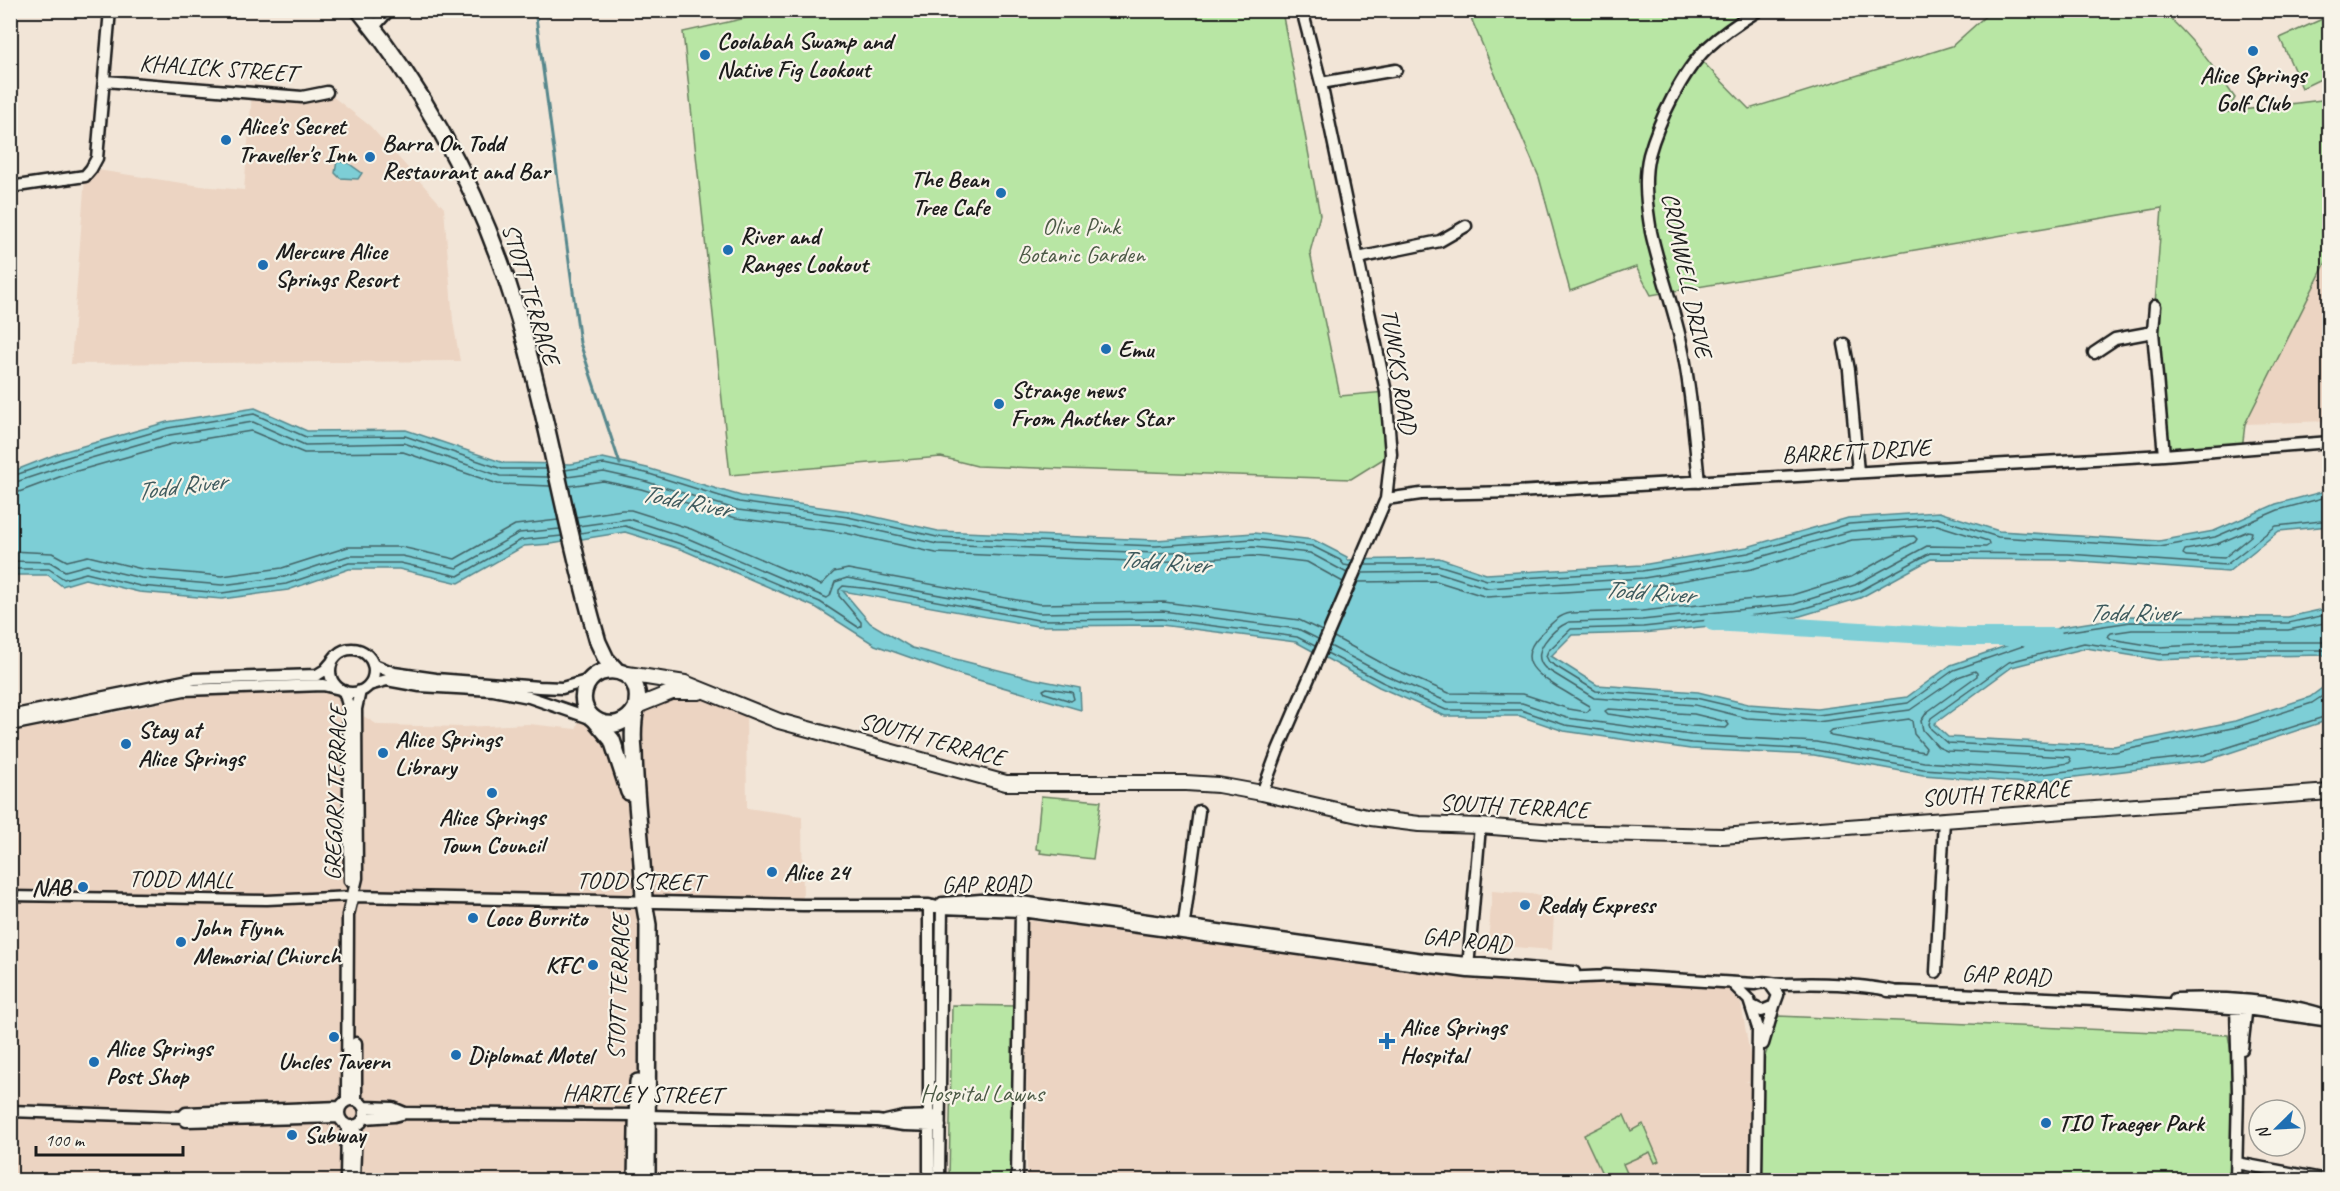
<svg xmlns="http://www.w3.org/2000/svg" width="2340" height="1191" viewBox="0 0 2340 1191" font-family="Caveat,sans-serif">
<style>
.built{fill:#ecd4c2}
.green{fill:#b8e6a4;stroke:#6a8160;stroke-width:1.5}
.water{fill:#7dced6;stroke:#56878c;stroke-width:1.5}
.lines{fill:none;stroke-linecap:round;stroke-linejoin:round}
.shore{stroke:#436366;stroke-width:1.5}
.stream{stroke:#56878c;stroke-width:3}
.river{stroke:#7dced6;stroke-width:18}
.pedestrian-casing{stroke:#1c1c1c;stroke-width:13}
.minor-casing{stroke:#1c1c1c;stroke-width:15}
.tertiary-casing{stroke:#1c1c1c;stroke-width:18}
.secondary-casing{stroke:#1c1c1c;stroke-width:20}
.pedestrian{stroke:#f7f3e8;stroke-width:8}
.minor{stroke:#f7f3e8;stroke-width:10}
.tertiary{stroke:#f7f3e8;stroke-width:14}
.secondary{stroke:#f7f3e8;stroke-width:15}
.poi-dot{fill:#1f6fb2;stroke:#f7f3e8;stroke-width:2}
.labels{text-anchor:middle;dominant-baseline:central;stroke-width:4.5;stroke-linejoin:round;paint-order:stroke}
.poi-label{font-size:24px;font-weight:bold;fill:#1c1c1c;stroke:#f7f3e8;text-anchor:start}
.street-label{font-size:24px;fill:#1c1c1c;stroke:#f7f3e8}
.park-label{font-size:24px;fill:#4b5945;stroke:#f7f3e8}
.water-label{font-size:26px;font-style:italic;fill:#3e5a5d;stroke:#f7f3e8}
</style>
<rect width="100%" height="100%" fill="#f2e5d7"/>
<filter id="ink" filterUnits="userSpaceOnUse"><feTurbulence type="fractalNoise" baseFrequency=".0167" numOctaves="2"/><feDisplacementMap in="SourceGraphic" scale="12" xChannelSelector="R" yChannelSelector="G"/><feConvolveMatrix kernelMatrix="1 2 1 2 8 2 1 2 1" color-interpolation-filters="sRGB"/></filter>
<g filter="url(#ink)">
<path class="built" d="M327,92L370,126L444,208L453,321L460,361L71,364L85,176L91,169L201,186L244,190L252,94Z
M2329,256V421L2245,424Z
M694,691L746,707L747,808L802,816L803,905L644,902L639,925L636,1180H11V732L139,708L197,694L335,693L344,704L378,725L464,727L529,724L576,729L581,715L591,716L625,774L637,706Z
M1492,891L1555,896L1552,950L1488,945Z
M1026,920L1456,975L1560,982L1724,986L1741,1003L1754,1079L1745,1082L1757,1081L1756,1180H1027Z"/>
<path class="green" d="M782,10L1282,11L1320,215L1310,252L1340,396L1386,392L1391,454L1351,479L977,466L941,457L730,475L683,32Z
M1468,11H1759L1699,58L1749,109L1952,46L1991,11H2162C2191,36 2213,66 2235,98L2227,112L2329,99V256L2245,424L2242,449L2164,455L2153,332L2162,208L1651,295L1636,267L1570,291L1539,177Z
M2329,16V75L2302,88L2280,38Z
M1041,796L1101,801L1093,859L1040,853L1041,850L1036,849Z
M952,1005L1016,1006L1013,1180H949Z
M1778,1016L2228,1035L2238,1091L2236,1180H1756L1757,1081Z
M1624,1115L1631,1131L1643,1124L1659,1161L1655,1163L1650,1152L1623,1164L1627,1173L1615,1180H1605L1584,1135Z"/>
<path class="water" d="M337,161L348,163L362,173L358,179L340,178L335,173Z
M255,408L307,431L406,430L504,463L571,464L603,458L647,468L741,496L849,511L938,531L1156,540L1254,533L1314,540L1347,557V560L1439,558L1486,574L1642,565L1747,547L1848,518L1939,512L1999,531L2159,541L2214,531L2276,504L2329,490V526L2279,531L2228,572L2067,560L1931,559L1860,598L1797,617L1643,633L1572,635L1551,656L1597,685L1698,692L1748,704L1817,709L1907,697L1951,665L2061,627L2131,616L2288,617L2329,608V655L2253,656L2159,660L2086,648L2012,667L1934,724L1948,737L2114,746L2235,721L2310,697L2329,683V720L2205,761L2026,783L1923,775L1814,755L1690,749L1564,731L1520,716H1445L1379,687L1296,642L1161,625L1037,626L843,591L870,623L912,648L1034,679L1080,688L1081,710L951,672L875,645L817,608L683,550L625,532L551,544L524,546L459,583L399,569H349L288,590L222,599L139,592L85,579L62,586L48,575H11V472L62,452L167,422Z"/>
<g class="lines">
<path class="shore" d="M565,470L604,464L646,473L739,502L848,517L937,537L1156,546L1253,539L1312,546L1340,560L1344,565L1350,566
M10,477L64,458L168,428L254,414L306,437L405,436L502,469H547
M567,477L604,472L644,481L738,510L847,524L937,544L1156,553L1253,547L1310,553L1347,573
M10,484L67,465L170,435L253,422L305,445L404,443L500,476L548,477
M569,486L603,481L641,489L736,518L845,533L936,553L1156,562L1253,556L1307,562L1343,582
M10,493L19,492L70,473L172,444L251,431L304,453L403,452L498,484L550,486
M576,517L622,510H631L691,529L821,585L834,572L848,569L1039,604L1164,602L1299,620L1322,631
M2330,520L2276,526L2226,565L2068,554L1930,553L1858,592L1795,611L1643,627L1571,629L1548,651L1546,656L1549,662L1596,691L1696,698L1747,710L1818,715L1908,703L1954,670L2063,632L2131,622L2288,623L2330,614
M578,526L629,519L687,538L827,598L830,596L835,582L847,578L1038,613L1163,611L1298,629L1318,639
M2248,531L2252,532L2251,536L2224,558L2186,556L2183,554L2185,550L2217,544Z
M580,533L625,526L684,545L820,602L858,627L861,626V622L839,596V590L843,586L872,589L1038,620L1161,619L1297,637L1315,646
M10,551L52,553L67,561L88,556L142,569L222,576L282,568L348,547H401L455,559L515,525L558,520
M10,561L50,562L65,571L87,565L141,578L222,585L284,577L348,556H402L457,568L519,533L560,529
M1365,565H1438L1487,580L1642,571L1748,553L1849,524L1937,518L1998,537L2160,547L2215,537L2278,510L2330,496
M10,569H49L64,579L86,573L140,586L222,593L286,584L349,563H400L458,576L521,540L562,536
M2330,622L2288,630H2132L2111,633L2108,636L2111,639L2160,647L2252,642H2330
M1334,637L1389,667L1449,693L1523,694L1569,709L1587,712L1590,709L1589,706C1578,700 1568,693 1557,687C1534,672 1516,659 1541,634C1550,625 1558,615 1571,613L1642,611L1792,595L1851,577L1915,542L1917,539L1914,536L1852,540L1752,569L1643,587L1487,597L1436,581L1358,582
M1330,646L1385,675L1448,702L1522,703L1567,718L1691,735L1816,742L1924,762L2025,769L2069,763L2071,761L2069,757L1947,751L1938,747L1923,730L1921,721L1927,712L1977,676V673L1975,671L1958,677L1910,710L1817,722L1747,718L1695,705L1594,698L1545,668C1529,652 1553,629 1569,622L1642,620L1794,604L1855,585L1927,546L1986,547L1989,545L1988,541L1937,525L1851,531L1750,560L1644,578L1488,588L1437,572L1362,573
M2330,650H2253L2160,654L2084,643L2009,662L1931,718L1929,724L1931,729L1947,743L2115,752L2237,727L2312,703L2330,691
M1327,653L1382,682L1446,710H1521L1565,725L1691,743L1815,750L1923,769L2025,776L2204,755L2330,715
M1047,688L1072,692L1074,699L1071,701L1045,693L1043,690Z
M1608,709L1694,714L1727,722L1729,725L1726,728L1692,726L1608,714L1605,711Z
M1909,719L1912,721L1914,734L1926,748L1924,752L1831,736L1828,733L1831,730Z"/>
<path class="stream" d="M535,10L580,343L620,464"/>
<path class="river" d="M1713,622L1960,637H2054"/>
<defs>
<path id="pedestrian" d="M10,896L267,900L352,896"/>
<path id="minor" d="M373,28L389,10
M105,81L302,97L327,92
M1321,83L1396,70
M10,187L85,176L91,169L97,158L110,10
M1358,258L1440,241L1466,226
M2155,306L2153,332L2164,455
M1844,344L1849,370L1858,472
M2094,353L2115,339L2153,332
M1699,482C1694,435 1691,388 1681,342C1673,305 1659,269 1651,232C1647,208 1643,179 1649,155C1658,122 1683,71 1707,48C1723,33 1741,21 1759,10
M1386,499L1421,494L1515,492L2164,455L2330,442
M330 671a22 22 0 1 1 44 0a22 22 0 1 1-44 0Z
M374,665L394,673L436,679L539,687L562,688L590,680
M369,685L387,680L420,686L493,690L529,697L593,719
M344,691L348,705L350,881
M10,716L194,679L317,675L325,670L332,662
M10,725L184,690L323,685L340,689
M1262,793L1278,750L1386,499L1391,454L1386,392L1321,83L1302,10
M352,896L803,905H929L942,908L1021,911L1468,972L1561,978L1609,976
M944,903L981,900L1014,901L1423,959L1574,972
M929,905V1180
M1183,930L1199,811
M1468,968L1480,826
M1936,972L1944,819
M1605,975L1755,984C1764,980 1772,984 1782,984C1821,983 1854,983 1893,991
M1732,983L1749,1000L1758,1028L1756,1180
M1888,991L2117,1001L2246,1009L2330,1021
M2175,999C2224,997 2278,1000 2325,1015
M2236,1004L2238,1091L2236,1180
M1752,1006L1762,1011L1774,1006L1778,995L1770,984
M356,1043V1100
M1763,1044L1774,1006
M2242,1049L2247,1005
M339 1113a13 13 0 1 1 26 0a13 13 0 1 1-26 0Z
M347,1100L348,915L357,878L356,709L360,691
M364,1107L393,1108L405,1113
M10,1111L182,1117L186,1121L339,1117
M648,1116L877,1121L904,1125L940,1126
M182,1117L186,1113L340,1107
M364,1118L394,1116L406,1113L637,1115
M886,1121L904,1117L936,1116
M2237,1163L2327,1180
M346,1180L347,1125
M354,1180L356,1125
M939,1180L942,903
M1017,1180L1021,911"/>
<path id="tertiary" d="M621,673L685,683L779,721L1006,783H1186L1218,785L1262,793L1371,818L1419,824L1480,826L1555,832L1722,836L2330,792
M637,706L672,692H699"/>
<path id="secondary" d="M359,10C433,101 486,207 519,319C550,426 567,536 598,642L606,659L617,671
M636,708C618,741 572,719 586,686C590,678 598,672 607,671C620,669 632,676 636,688C640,699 635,709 634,720C633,730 633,741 634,752C635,802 643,852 644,902L648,925L647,1180
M596,721L612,740L629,792
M636,1180L638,1082"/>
</defs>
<use href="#pedestrian" class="pedestrian-casing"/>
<use href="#minor" class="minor-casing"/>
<use href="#tertiary" class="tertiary-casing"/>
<use href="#secondary" class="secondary-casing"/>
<use href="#pedestrian" class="pedestrian"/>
<use href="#minor" class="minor"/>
<use href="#tertiary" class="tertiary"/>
<use href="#secondary" class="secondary"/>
</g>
</g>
<g class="poi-dot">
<circle cx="2253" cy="51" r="6"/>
<circle cx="705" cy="55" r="6"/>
<circle cx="226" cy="140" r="6"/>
<circle cx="370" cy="157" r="6"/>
<circle cx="1001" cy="193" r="6"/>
<circle cx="728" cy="250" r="6"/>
<circle cx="263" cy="265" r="6"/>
<circle cx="1106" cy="349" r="6"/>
<circle cx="999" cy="404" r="6"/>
<circle cx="126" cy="744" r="6"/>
<circle cx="383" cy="753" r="6"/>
<circle cx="492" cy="793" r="6"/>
<circle cx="772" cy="872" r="6"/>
<circle cx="83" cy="887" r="6"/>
<circle cx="1525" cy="905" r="6"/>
<circle cx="473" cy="918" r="6"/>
<circle cx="181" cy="942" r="6"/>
<circle cx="593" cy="965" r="6"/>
<circle cx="334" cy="1037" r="6"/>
<path d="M1384 1032h6v6h6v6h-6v6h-6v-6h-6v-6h6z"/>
<circle cx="456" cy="1055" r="6"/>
<circle cx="94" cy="1062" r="6"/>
<circle cx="2046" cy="1123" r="6"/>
<circle cx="292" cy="1135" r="6"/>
</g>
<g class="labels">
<g class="poi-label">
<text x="717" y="41">Coolabah Swamp and<tspan x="717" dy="28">Native Fig Lookout</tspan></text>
<text x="2253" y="75" text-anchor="middle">Alice Springs<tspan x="2253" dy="28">Golf Club</tspan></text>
<text x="238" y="126">Alice's Secret<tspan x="238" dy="28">Traveller's Inn</tspan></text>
<text x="382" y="143">Barra On Todd<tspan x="382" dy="28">Restaurant and Bar</tspan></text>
<text x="989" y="179" text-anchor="end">The Bean<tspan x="989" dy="28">Tree Cafe</tspan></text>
<text x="740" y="236">River and<tspan x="740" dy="28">Ranges Lookout</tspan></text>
<text x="275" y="251">Mercure Alice<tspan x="275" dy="28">Springs Resort</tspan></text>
<text x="1118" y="349">Emu</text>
<text x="1011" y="390">Strange news<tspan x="1011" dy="28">From Another Star</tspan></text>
<text x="138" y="730">Stay at<tspan x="138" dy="28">Alice Springs</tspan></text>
<text x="395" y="739">Alice Springs<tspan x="395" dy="28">Library</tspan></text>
<text x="492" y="817" text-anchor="middle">Alice Springs<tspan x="492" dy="28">Town Council</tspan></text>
<text x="784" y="872">Alice 24</text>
<text x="71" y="887" text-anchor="end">NAB</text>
<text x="1537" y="905">Reddy Express</text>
<text x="485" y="918">Loco Burrito</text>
<text x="193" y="928">John Flynn<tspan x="193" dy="28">Memorial Chiurch</tspan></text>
<text x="581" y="965" text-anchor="end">KFC</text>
<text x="1400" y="1027">Alice Springs<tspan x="1400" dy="28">Hospital</tspan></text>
<text x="106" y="1048">Alice Springs<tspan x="106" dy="28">Post Shop</tspan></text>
<text x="468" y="1055">Diplomat Motel</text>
<text x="334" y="1061" text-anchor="middle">Uncles Tavern</text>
<text x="2058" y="1123">TIO Traeger Park</text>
<text x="304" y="1135">Subway</text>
</g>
<g class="street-label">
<text transform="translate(218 68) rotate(4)">KHALICK STREET</text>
<text transform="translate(1687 275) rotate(78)">CROMWELL DRIVE</text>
<text transform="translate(531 294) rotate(73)">STOTT TERRACE</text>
<text transform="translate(1399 371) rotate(81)">TUNCKS ROAD</text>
<text transform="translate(1856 451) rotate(-3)">BARRETT DRIVE</text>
<text transform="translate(932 739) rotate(15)">SOUTH TERRACE</text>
<text transform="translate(335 793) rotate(-88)">GREGORY TERRACE</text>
<text transform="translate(1996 793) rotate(-4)">SOUTH TERRACE</text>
<text transform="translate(1514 806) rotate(3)">SOUTH TERRACE</text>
<text transform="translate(181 879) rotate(1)">TODD MALL</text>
<text transform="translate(640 881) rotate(1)">TODD STREET</text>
<text transform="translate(986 884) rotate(-1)">GAP ROAD</text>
<text transform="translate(1467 940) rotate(6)">GAP ROAD</text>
<text transform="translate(2006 975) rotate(3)">GAP ROAD</text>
<text transform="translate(618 987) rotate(-88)">STOTT TERRACE</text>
<text transform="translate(642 1094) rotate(1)">HARTLEY STREET</text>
</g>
<g class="park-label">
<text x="1081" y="226">Olive Pink<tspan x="1081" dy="28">Botanic Garden</tspan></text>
<text x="982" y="1093">Hospital Lawns</text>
</g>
<g class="water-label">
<text transform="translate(181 486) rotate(-7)">Todd River</text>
<text transform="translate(686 501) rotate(11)">Todd River</text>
<text transform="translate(1164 562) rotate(4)">Todd River</text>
<text transform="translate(1649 592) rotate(4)">Todd River</text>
<text x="2133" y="612">Todd River</text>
</g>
</g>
<rect width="2340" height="1191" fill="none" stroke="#f7f3e8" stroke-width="36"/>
<rect x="18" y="18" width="2304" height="1155" fill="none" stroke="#1c1c1c" stroke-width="2" filter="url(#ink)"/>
<g transform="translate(2277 1128) rotate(246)"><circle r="28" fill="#f7f3e8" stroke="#9f9d96" stroke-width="1.5"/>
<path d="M0-4.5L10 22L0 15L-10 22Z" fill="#1f6fb2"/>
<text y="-9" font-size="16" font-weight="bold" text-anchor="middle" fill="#1c1c1c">N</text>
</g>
<path d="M36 1146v9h147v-9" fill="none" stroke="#1c1c1c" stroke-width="3"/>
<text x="45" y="1146" font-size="18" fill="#1c1c1c" stroke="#f7f3e8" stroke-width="4.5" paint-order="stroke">100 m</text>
</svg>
